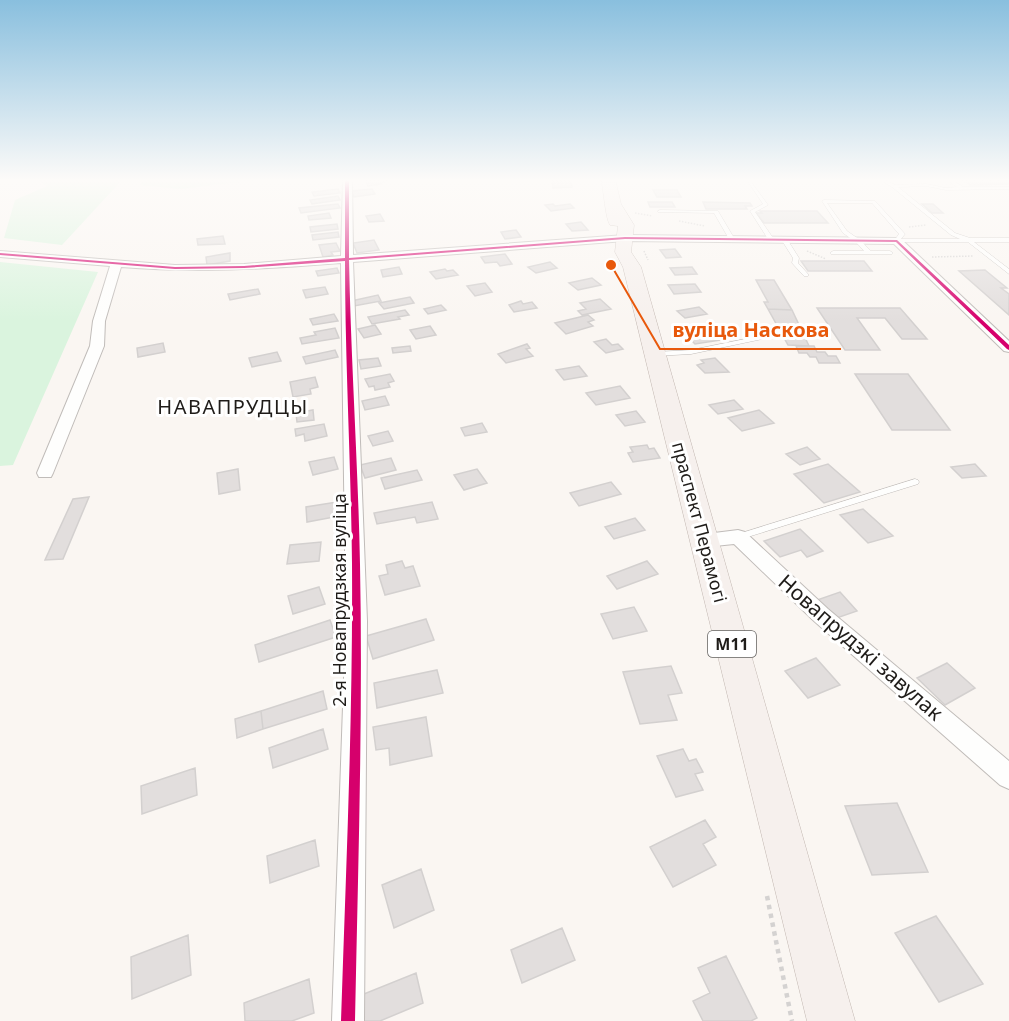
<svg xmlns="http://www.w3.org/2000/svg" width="1009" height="1021" viewBox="0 0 1009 1021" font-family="'Noto Sans',sans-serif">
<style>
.green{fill:#daf4de}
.building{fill:#e2dedd;stroke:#d3d0cf;stroke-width:1.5}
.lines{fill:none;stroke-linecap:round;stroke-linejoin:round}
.lane-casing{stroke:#c0bcb9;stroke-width:1}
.street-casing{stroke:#c0bcb9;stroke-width:2}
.primary-casing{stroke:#c2b7b1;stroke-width:1}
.path-far1{stroke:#d4d2d1;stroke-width:1.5;stroke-dasharray:1.5 1.5;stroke-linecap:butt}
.path{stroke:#d4d2d1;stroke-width:4.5;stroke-dasharray:4.5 4.5;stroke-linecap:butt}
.lane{fill:#fefefd;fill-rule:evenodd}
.street{fill:#fefefd;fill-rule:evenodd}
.primary{fill:#f6f0ed;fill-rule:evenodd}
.cycleway-casing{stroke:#fff;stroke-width:3}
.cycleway{fill:#d6006c;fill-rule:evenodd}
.labels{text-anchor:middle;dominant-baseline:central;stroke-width:6;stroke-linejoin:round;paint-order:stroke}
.shield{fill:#fff;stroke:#62605e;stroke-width:1.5}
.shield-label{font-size:16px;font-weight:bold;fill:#1f1c19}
.street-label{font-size:18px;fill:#1f1c19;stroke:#fff}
.neighbourhood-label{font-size:20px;letter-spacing:1.5px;fill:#1f1c19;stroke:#fff}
.near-street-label{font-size:21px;fill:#1f1c19;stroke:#fff}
.leader{fill:none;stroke:#e8590c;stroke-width:2}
.callout-dot{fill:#e8590c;stroke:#fff;stroke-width:2}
.callout-label{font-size:20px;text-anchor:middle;font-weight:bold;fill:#e8590c;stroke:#fff;stroke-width:6;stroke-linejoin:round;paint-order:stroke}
</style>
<rect width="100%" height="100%" fill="#faf6f2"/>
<path class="green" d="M36,179H123L62,245L4,238L15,200L47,186Z
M145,179H266L180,189L140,185Z
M0,262L98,272L13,465L0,466Z"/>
<path class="building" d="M384,179L386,181L381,182L382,184L368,186L365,180Z
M961,179H1009V184L970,185Z
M552,181H571L572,187L553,188Z
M338,189L340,193L314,196L312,192Z
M372,189L375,194L354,197L351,191Z
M653,190H677L681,197H657Z
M338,196L340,200L312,204L310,200Z
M648,202H672L675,207H650Z
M703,202L750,203L752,206H745L747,209H706Z
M338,204L340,208L301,213L299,208Z
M553,204L555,206L570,204L574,208L551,211L545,205Z
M922,204H933L943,213H932Z
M760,211H817L828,223H764L756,213H762Z
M329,213L331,218L309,220L308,216Z
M380,214L384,221L369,222L366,216Z
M581,222L588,230L572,231L566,224Z
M337,224L338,229L311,232L310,227Z
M516,230L521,237L505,239L501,232Z
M338,232L339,237L313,240L312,235Z
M223,236L225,244L198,245L197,239Z
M374,240L379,250L357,253L353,243Z
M336,243L340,251L331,252L333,255L323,257L319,245Z
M675,249L681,257L666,258L660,250Z
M230,253V261L207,265L206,257Z
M505,254L512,264L500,266L497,262L485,263L481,257Z
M801,261H864L872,271H808Z
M550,262L557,268L536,273L528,267Z
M399,267L402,274L383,277L381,270Z
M692,267L697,274L675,275L670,268Z
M337,268L339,273L318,276L316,271Z
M445,269L447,271L453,270L458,275L436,279L430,272Z
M985,270L1007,288H1001L1009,294V315L959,271Z
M592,278L601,285L578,290L569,283Z
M756,280H774L792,310L768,309L764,302H768Z
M485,283L492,292L475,296L467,286Z
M695,284L701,292L674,294L668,285Z
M325,287L328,294L306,298L303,290Z
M258,289L260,294L230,300L228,294Z
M378,295L381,301L354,306L351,301Z
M410,297L414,303L384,309L379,303Z
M600,299L611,309L582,315L578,311L586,309L580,303Z
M521,301L523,304L532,302L537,308L514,312L509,305Z
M441,305L446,310L428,314L424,309Z
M699,307L707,314L685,318L677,311Z
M817,308H900L927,339H902L885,318H857L880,350H845Z
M768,309L792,310L809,346L788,345Z
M405,310L409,315L398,317L400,319L372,324L368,317Z
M334,314L338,321L313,325L310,319Z
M588,315L594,320L588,322L593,326L566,334L555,323Z
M375,325L381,334L364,338L358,329Z
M430,326L436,335L416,339L410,330Z
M335,328L339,338L302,344L300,338L316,335L314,332Z
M717,330L727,339L695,344L686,335Z
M606,339L612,345L618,344L623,349L606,353L594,342Z
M163,343L165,352L138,357L137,348Z
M527,344L530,348L526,349L533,356L506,363L498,354Z
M410,346L411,351L393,353L392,348Z
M796,346H814L817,352H825L828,356H836L840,363H819L816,357H810L807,353H799Z
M335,350L338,357L306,364L303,357Z
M277,352L281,361L252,367L249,358Z
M378,358L381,366L361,369L359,360Z
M715,358L729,372L705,373L697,365L704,363L701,360Z
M579,366L587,376L564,380L556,370Z
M390,374L394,381L388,383L390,387L375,390L374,386L369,387L365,379Z
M855,374H908L950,430H892Z
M315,377L318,387L310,389L311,394L293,397L290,382Z
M620,386L630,398L596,405L586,393Z
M385,396L389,405L365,410L362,401Z
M734,400L743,409L718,414L709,405Z
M313,410L314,420L297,422L296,413Z
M759,410L774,423L742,431L728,418Z
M636,411L645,422L625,426L616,415Z
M482,423L487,432L465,436L461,428Z
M324,424L327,436L305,441L304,434L296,436L295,429Z
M388,431L393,441L373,446L368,436Z
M647,445L649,449L654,448L660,458L633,462L628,453L633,452L630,447Z
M807,447L820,459L800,465L786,454Z
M334,457L338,469L313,475L309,462Z
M391,458L396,470L365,478L360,465Z
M828,464L860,492L824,503L794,474Z
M975,464L986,476L962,478L951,467Z
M238,469L240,490L219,494L217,473Z
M477,469L487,483L464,490L454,475Z
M417,470L422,480L385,489L381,478Z
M611,482L621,494L579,506L570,493Z
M89,497L63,559L45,560L73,499Z
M343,501L345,515L307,522L306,507Z
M432,502L438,519L417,523L415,517L377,524L374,513Z
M863,509L893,536L868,543L840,515Z
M635,518L645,530L614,539L605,527Z
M800,529L823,551L807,557L801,550L780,557L764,541Z
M321,542L319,561L287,564L290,545Z
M402,561L405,568L413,566L420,586L385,595L379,576L388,574L386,565Z
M647,561L658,574L617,589L607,576Z
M319,587L325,604L293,614L288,596Z
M840,592L857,611L834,619L817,600Z
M634,607L647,631L613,639L601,614Z
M426,619L434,640L373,659L366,636Z
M330,620L336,637L259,662L255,645Z
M816,658L840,685L808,698L785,671Z
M947,663L975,688L945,705L917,678Z
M671,666L682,693L668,695L677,720L640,724L623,672Z
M437,670L443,693L377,708L374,683Z
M323,691L327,709L263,729L261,711Z
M261,711L263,729L237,738L235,719Z
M426,717L432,756L390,765L389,748L376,750L373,727Z
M323,729L328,749L273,768L269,748Z
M683,749L689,761L696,759L703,772L695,774L703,790L676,797L657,756Z
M195,768L197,795L142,814L141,786Z
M897,803L928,872L872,875L845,806Z
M705,820L716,837L703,844L716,865L673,887L650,847Z
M315,840L319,866L270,883L267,856Z
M421,869L434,910L394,928L382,885Z
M936,916L983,984L939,1002L895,933Z
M562,928L575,960L522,983L511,950Z
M188,935L191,975L132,999L131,957Z
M726,956L757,1018L751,1021H703L693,1001L710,993L698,968Z
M416,973L423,1003L380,1021H358L354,998Z
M309,979L314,1013L292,1021H245L244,1003Z"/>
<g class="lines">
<defs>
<path id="lane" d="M749,179L768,205L755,212L773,238L772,239H768L750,211L763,204L747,180Z
M879,179H884L895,185L926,184L946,188L957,187L946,179H951L963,187H1009V189L946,190L926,186L898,187L955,233L970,238H1009V242H974L1009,269V274L968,242H895L894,241L899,234L872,203H827L847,231L860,240L871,251H890L893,253L892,254H831L830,253L833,251H864L856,242L843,233L822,201L824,200L875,201L905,234L901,239H960L951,235L892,187Z
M660,210L718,211L734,238L729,239L714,213L658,212V211Z
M782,238L787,239L799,258L798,263L808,274V276H804L792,263L793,258L781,239Z
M765,335L767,336V338L691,354L655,356L652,354L655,352L691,350Z
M915,479L918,480L919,482L918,484L738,540L733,537L735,535Z"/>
<path id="street" d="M343,179H352L353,255L625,235L897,238L901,239L1009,341V352L1004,351L894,244L625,241L353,262L367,621L364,1021H332L346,621L341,263C267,269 195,273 121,267L105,321L104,346L53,473L51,477H39L37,473L90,346L93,321L110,266L0,257V251L175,265L244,264L341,256Z
M738,530L745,532L828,609L1009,761V789L1000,785L814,621L734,544L705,547L698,545L696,540L698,535Z"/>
<path id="primary" d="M601,179H615L621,204L634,225L631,252L641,267L855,1021H807L623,267L615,252L618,226L610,225C605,217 604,191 601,179Z"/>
</defs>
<use href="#lane" class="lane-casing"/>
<use href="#street" class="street-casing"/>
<use href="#primary" class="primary-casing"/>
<path class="path-far1" d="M635,213L652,216
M679,221L705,226
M909,227L926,225
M644,251L648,260
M807,251L826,259
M932,257L974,256"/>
<path class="path" d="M767,896L792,1021"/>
<use href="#lane" class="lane"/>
<use href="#street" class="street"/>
<use href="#primary" class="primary"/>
<defs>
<path id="cycleway" d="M345,179H349V258L625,237L897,240L1009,345V350L1007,349L896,242L625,239L349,260C351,362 358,463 360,564C363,716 358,869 355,1021H341C346,869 353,716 352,564C351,463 345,362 345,261L244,268L175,269L0,255V253L175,267L244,266L345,258Z"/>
</defs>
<use href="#cycleway" class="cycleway-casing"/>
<use href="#cycleway" class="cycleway"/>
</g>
<linearGradient id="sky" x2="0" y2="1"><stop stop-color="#89bfde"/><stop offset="0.56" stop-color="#fdfbf9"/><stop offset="1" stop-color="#fdfbf9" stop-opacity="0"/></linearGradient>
<rect width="1009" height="322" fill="url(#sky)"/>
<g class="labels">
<rect class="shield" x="708" y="631" width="48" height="26" rx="4.5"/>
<g class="shield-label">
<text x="732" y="644">М11</text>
</g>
<g class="street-label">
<text transform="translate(700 522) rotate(75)">праспект Перамогі</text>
<text transform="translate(339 600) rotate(-90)">2-я Новапрудзкая вуліца</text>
</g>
<g class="neighbourhood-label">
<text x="233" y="406">НАВАПРУДЦЫ</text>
</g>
<g class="near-street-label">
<text transform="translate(861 647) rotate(41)">Новапрудзкі завулак</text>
</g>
</g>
<path class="leader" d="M611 265L660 349H841"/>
<circle class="callout-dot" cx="611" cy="265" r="6"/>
<g class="callout-label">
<text x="751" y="337">вуліца Наскова</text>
</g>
</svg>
